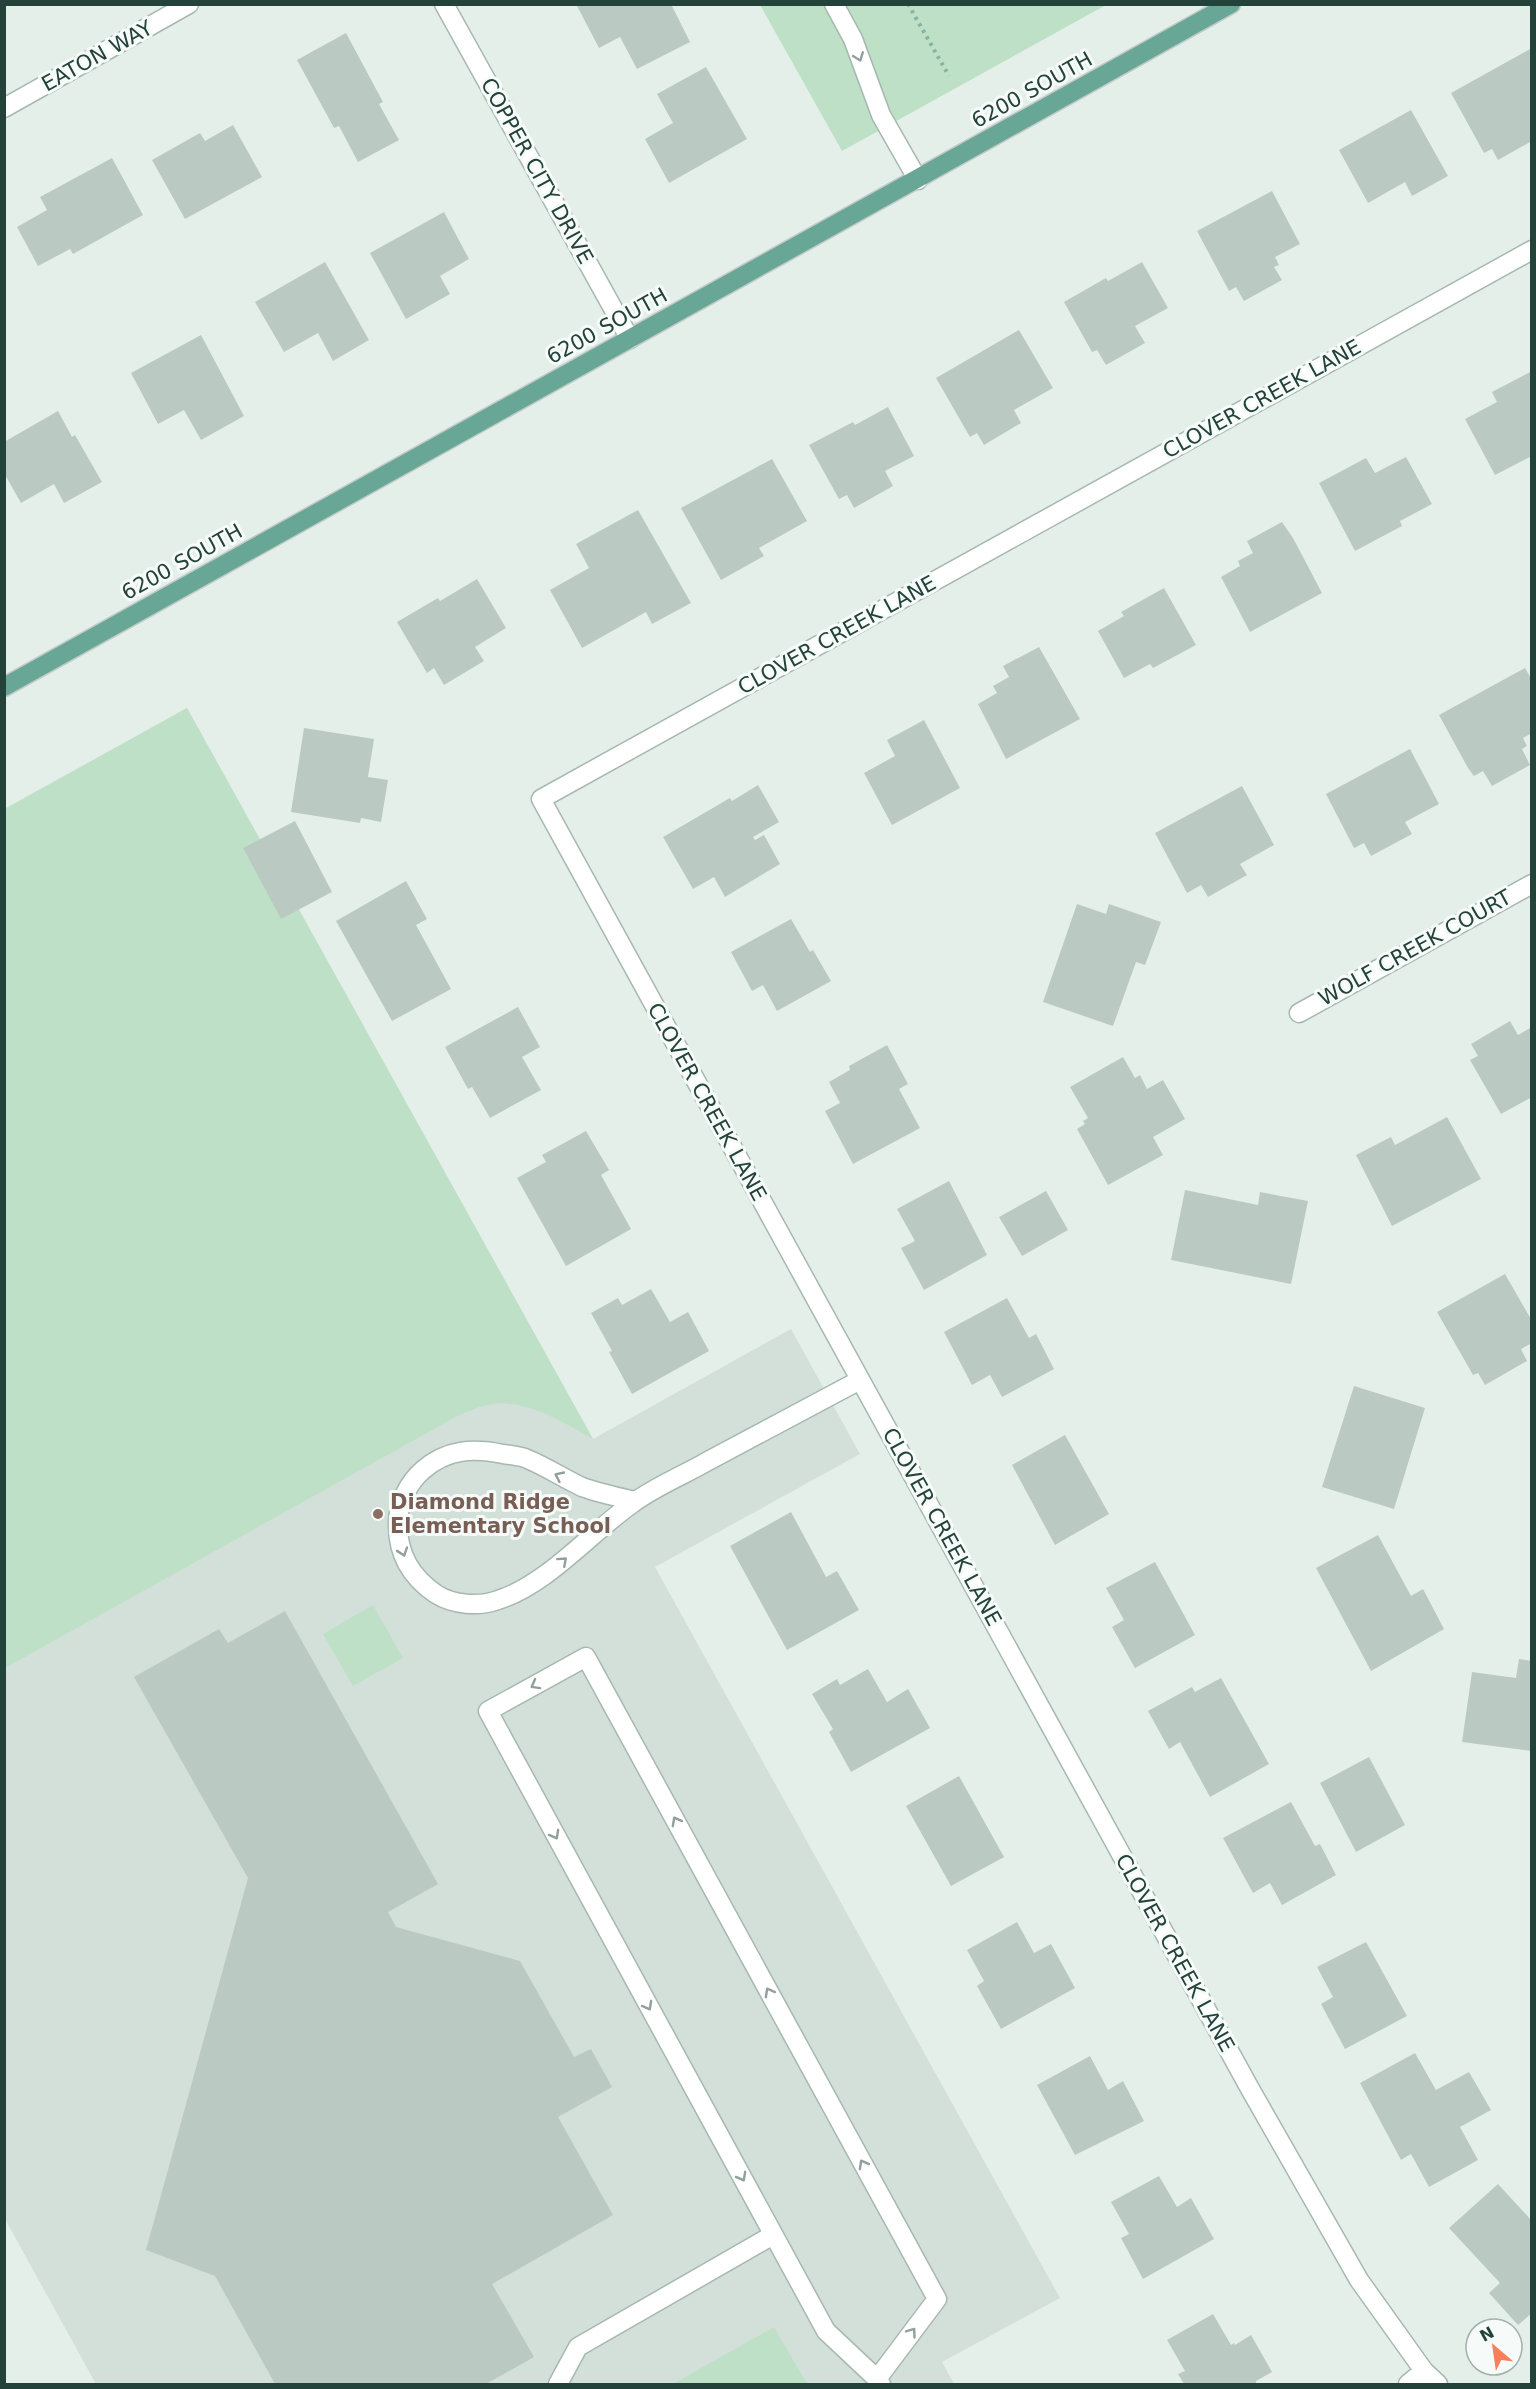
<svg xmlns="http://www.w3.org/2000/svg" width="1536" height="2389" viewBox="0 0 1536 2389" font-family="'DejaVu Sans',sans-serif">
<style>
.built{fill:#d3dfd9}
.green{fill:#bee0c7}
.building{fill:#bacac3}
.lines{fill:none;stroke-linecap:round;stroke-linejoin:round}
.minor-casing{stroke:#a7b8b1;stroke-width:21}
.major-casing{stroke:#c1cac8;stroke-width:21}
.path{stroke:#85b4a4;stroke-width:4;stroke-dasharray:3 4.5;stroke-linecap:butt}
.minor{stroke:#fff;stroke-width:18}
.major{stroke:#68a695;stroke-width:18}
.oneway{stroke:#91a09c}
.education-dot{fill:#8d6e63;stroke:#f6fbf9;stroke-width:2}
.labels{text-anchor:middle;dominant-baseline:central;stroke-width:6;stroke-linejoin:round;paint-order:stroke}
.street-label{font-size:21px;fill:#234239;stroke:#f6fbf9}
.education-label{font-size:21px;font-weight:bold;fill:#785e54;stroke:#f6fbf9;text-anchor:start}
</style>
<rect width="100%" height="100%" fill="#e5efea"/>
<path class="built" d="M187,708L593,1439L791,1329L860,1454L655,1567L1060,2298L942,2362L954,2384H96L5,2219L4,809Z"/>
<path class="green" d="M760,5H1106L842,151Z
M187,708L593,1439C561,1421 524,1397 486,1405C477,1407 468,1412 459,1415L5,1668V809Z
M373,1605L403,1658L353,1686L323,1634Z
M774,2327L807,2384H673Z"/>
<path class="building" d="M576,4H671L690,42L637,69L620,37L599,48Z
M346,33L383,102L379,104L399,140L358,162L339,126L334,128L297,60Z
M1532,48V141L1498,160L1492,149L1484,153L1451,93Z
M706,67L747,139L669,183L645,139L673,123L657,94Z
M1411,110L1448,176L1412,196L1405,182L1368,203L1339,150Z
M233,125L262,177L185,219L152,160L200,133L205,141Z
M112,158L143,215L73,254L70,249L38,266L17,227L47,210L40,197Z
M1272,191L1300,244L1275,257L1279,265L1274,267L1282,280L1244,301L1236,287L1229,291L1197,231Z
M444,212L469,259L440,276L450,294L406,319L370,253Z
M325,262L369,340L333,361L318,333L284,352L255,302Z
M1142,262L1168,308L1135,326L1145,343L1106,365L1097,350L1092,352L1064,302L1106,278L1108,281Z
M1019,330L1053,388L1014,410L1021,423L984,445L977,433L970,437L936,378Z
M201,335L244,416L201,440L184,410L158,424L131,373Z
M1532,371V456L1495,475L1465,419L1497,402L1492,392Z
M888,407L914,456L885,471L893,486L854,508L847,495L839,499L809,445L853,422L855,425Z
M58,411L72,437L75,435L102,482L64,503L54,484L21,503L4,473V442Z
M1406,457L1432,504L1400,521L1402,526L1355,551L1319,483L1366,458L1375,473Z
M772,459L807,521L759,548L764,556L721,580L681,508Z
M638,510L691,603L652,624L646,612L582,648L550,590L589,568L576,544Z
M1282,522L1293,538L1322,593L1250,632L1221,577L1240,566L1238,561L1253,553L1247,541Z
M477,579L506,628L475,647L484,661L444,685L434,668L427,673L397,622L438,598L440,601Z
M1164,588L1196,645L1153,668L1150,664L1124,678L1098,631L1124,616L1121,612Z
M1039,647L1080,719L1006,759L978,704L997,693L993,686L1009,677L1003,666Z
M1525,668L1532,680V733L1523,738L1527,746L1522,749L1530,765L1492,786L1483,771L1474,776L1468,768L1439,715Z
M924,720L960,788L892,825L864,773L895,756L887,740Z
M304,728L374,739L368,777L388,780L381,822L361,818L360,823L291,812Z
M1410,749L1439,804L1405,822L1412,834L1371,856L1364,843L1354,848L1326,794Z
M758,785L779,822L753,837L755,840L764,835L780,864L725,897L714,877L693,889L663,837L730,798L732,801Z
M1242,786L1274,845L1240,864L1247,875L1208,897L1201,885L1187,893L1155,833Z
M295,821L332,892L281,919L243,848Z
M406,881L427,919L416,925L451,989L392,1021L336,921Z
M1077,904L1106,914L1109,904L1161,922L1145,965L1136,962L1113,1026L1043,1002Z
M791,919L810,952L813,950L831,981L777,1011L763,985L752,991L731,952Z
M518,1007L540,1047L522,1057L541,1090L490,1118L472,1087L468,1089L445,1047Z
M1510,1021L1518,1035L1532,1027V1097L1501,1114L1470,1060L1478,1056L1471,1044Z
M887,1045L908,1084L899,1089L920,1128L853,1164L825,1111L840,1103L829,1082L850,1070L849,1066Z
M1123,1057L1135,1078L1140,1075L1147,1089L1163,1080L1185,1119L1153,1137L1163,1155L1108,1185L1077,1129L1085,1124L1083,1121L1088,1118L1070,1087Z
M1447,1117L1481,1179L1392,1226L1356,1155L1391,1137L1395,1145Z
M586,1131L609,1170L601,1175L631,1229L566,1266L517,1178L546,1162L542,1155Z
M949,1181L987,1255L924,1290L901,1248L915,1241L897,1209Z
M1185,1190L1258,1205L1260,1192L1308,1201L1291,1284L1171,1260Z
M1046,1191L1068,1230L1022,1256L999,1217Z
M1505,1274L1532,1321V1343L1521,1349L1527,1361L1485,1385L1478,1373L1473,1375L1437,1312Z
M651,1289L670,1322L688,1312L709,1351L632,1394L609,1352L612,1351L591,1313L618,1298L622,1305Z
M1007,1298L1029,1338L1036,1334L1054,1369L1002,1397L990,1375L972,1385L944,1332Z
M1354,1386L1425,1408L1394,1509L1322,1487Z
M1065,1435L1109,1514L1055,1545L1012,1465Z
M791,1512L826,1577L837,1571L859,1610L787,1650L730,1546Z
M1378,1535L1411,1596L1423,1589L1444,1629L1371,1671L1316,1568Z
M1155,1562L1195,1635L1135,1668L1112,1627L1124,1620L1106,1588Z
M285,1611L438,1884L388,1912L396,1927L520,1961L574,2057L591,2049L612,2087L558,2117L613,2215L492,2284L534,2357L486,2384H275L215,2276L146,2250L248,1878L134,1677L219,1629L228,1643Z
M1519,1659L1532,1661V1751L1462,1742L1472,1672L1516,1678Z
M868,1669L887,1702L908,1689L930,1728L851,1772L829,1732L833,1729L812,1694L837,1679L840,1685Z
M1221,1678L1269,1764L1210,1797L1180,1742L1169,1749L1148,1711L1192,1687L1195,1692Z
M1369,1757L1405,1825L1356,1852L1320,1783Z
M959,1776L1004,1857L951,1886L906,1806Z
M1291,1802L1315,1846L1320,1844L1336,1875L1282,1905L1270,1883L1253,1893L1223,1838Z
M1017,1922L1034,1953L1051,1944L1075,1988L1001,2029L977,1986L984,1981L967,1950Z
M1366,1942L1407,2016L1345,2049L1321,2004L1333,1997L1317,1967Z
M1415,2053L1436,2090L1469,2072L1491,2110L1460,2127L1478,2160L1429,2187L1411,2154L1401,2160L1360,2083Z
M1090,2056L1108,2090L1123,2081L1144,2121L1075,2155L1037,2085Z
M1159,2176L1177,2207L1191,2198L1214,2239L1143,2279L1121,2238L1129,2234L1111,2202Z
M1498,2184L1532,2221V2313L1518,2325L1489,2293L1500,2283L1449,2228Z
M1213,2314L1231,2345L1234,2343L1235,2345L1251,2335L1272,2372L1256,2381V2384H1184L1178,2374L1185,2371L1167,2340Z"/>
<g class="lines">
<defs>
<path id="minor" d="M444,4L630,339
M834,4L853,39L881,115L918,180
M4,108L189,4
M1299,1013L1532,884
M635,1501C617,1497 599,1493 582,1487C563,1478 545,1466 525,1458C519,1456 510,1455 503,1454C473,1448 447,1449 423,1470C408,1483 399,1502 398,1522C397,1553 411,1577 436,1594C453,1605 479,1607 498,1600C548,1584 590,1533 633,1503C656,1486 684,1475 708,1461C759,1434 809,1407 860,1380
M877,2379L937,2299L586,1657L488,1711L826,2331L877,2379L881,2384
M558,2384L578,2347L773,2235
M1408,2384L1424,2371
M1438,2384L1424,2371L1359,2280L1249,2087L541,799L1532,250"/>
<path id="major" d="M4,687L1231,4"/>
</defs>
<use href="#minor" class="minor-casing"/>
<use href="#major" class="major-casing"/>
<path class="path" d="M908,4L949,76"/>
<use href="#minor" class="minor"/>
<use href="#major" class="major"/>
</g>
<defs><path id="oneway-chevron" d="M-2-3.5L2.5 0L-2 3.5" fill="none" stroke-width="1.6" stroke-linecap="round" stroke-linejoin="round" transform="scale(1.5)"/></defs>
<g class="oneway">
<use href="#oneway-chevron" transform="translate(859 57) rotate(69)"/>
<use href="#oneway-chevron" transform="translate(559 1476) rotate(-155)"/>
<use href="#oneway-chevron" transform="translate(403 1552) rotate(71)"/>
<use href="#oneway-chevron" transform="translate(563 1561) rotate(-42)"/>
<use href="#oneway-chevron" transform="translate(535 1685) rotate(151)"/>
<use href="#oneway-chevron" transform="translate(676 1821) rotate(-119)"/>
<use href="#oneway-chevron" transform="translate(555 1835) rotate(61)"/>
<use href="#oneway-chevron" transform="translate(769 1992) rotate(-119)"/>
<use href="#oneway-chevron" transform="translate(648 2006) rotate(61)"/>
<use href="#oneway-chevron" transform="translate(863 2164) rotate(-119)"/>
<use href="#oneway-chevron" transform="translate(742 2177) rotate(61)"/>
<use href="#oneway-chevron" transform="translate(912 2332) rotate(-54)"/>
</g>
<circle class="education-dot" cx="378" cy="1514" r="6"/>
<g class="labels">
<g class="street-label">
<text transform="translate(97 56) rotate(-29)">EATON WAY</text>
<text transform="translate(1032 90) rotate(-29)">6200 SOUTH</text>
<text transform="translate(537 171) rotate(61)">COPPER CITY DRIVE</text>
<text transform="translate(607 326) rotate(-29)">6200 SOUTH</text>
<text transform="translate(1262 399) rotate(-29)">CLOVER CREEK LANE</text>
<text transform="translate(182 562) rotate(-29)">6200 SOUTH</text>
<text transform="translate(837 635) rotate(-29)">CLOVER CREEK LANE</text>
<text transform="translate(1415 948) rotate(-29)">WOLF CREEK COURT</text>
<text transform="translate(707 1102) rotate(61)">CLOVER CREEK LANE</text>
<text transform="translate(942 1527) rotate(61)">CLOVER CREEK LANE</text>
<text transform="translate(1175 1953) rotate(61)">CLOVER CREEK LANE</text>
</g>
<g class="education-label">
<text x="390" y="1502">Diamond Ridge<tspan x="390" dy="24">Elementary School</tspan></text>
</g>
</g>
<rect width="1536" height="2389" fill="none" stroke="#234239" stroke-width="12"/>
<g transform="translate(1494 2347) rotate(331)"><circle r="28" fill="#f6fbf9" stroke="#a2b1ac" stroke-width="1.5"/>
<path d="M0-4.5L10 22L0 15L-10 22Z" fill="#f7805c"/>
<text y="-9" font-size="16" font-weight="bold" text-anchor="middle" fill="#234239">N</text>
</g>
</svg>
